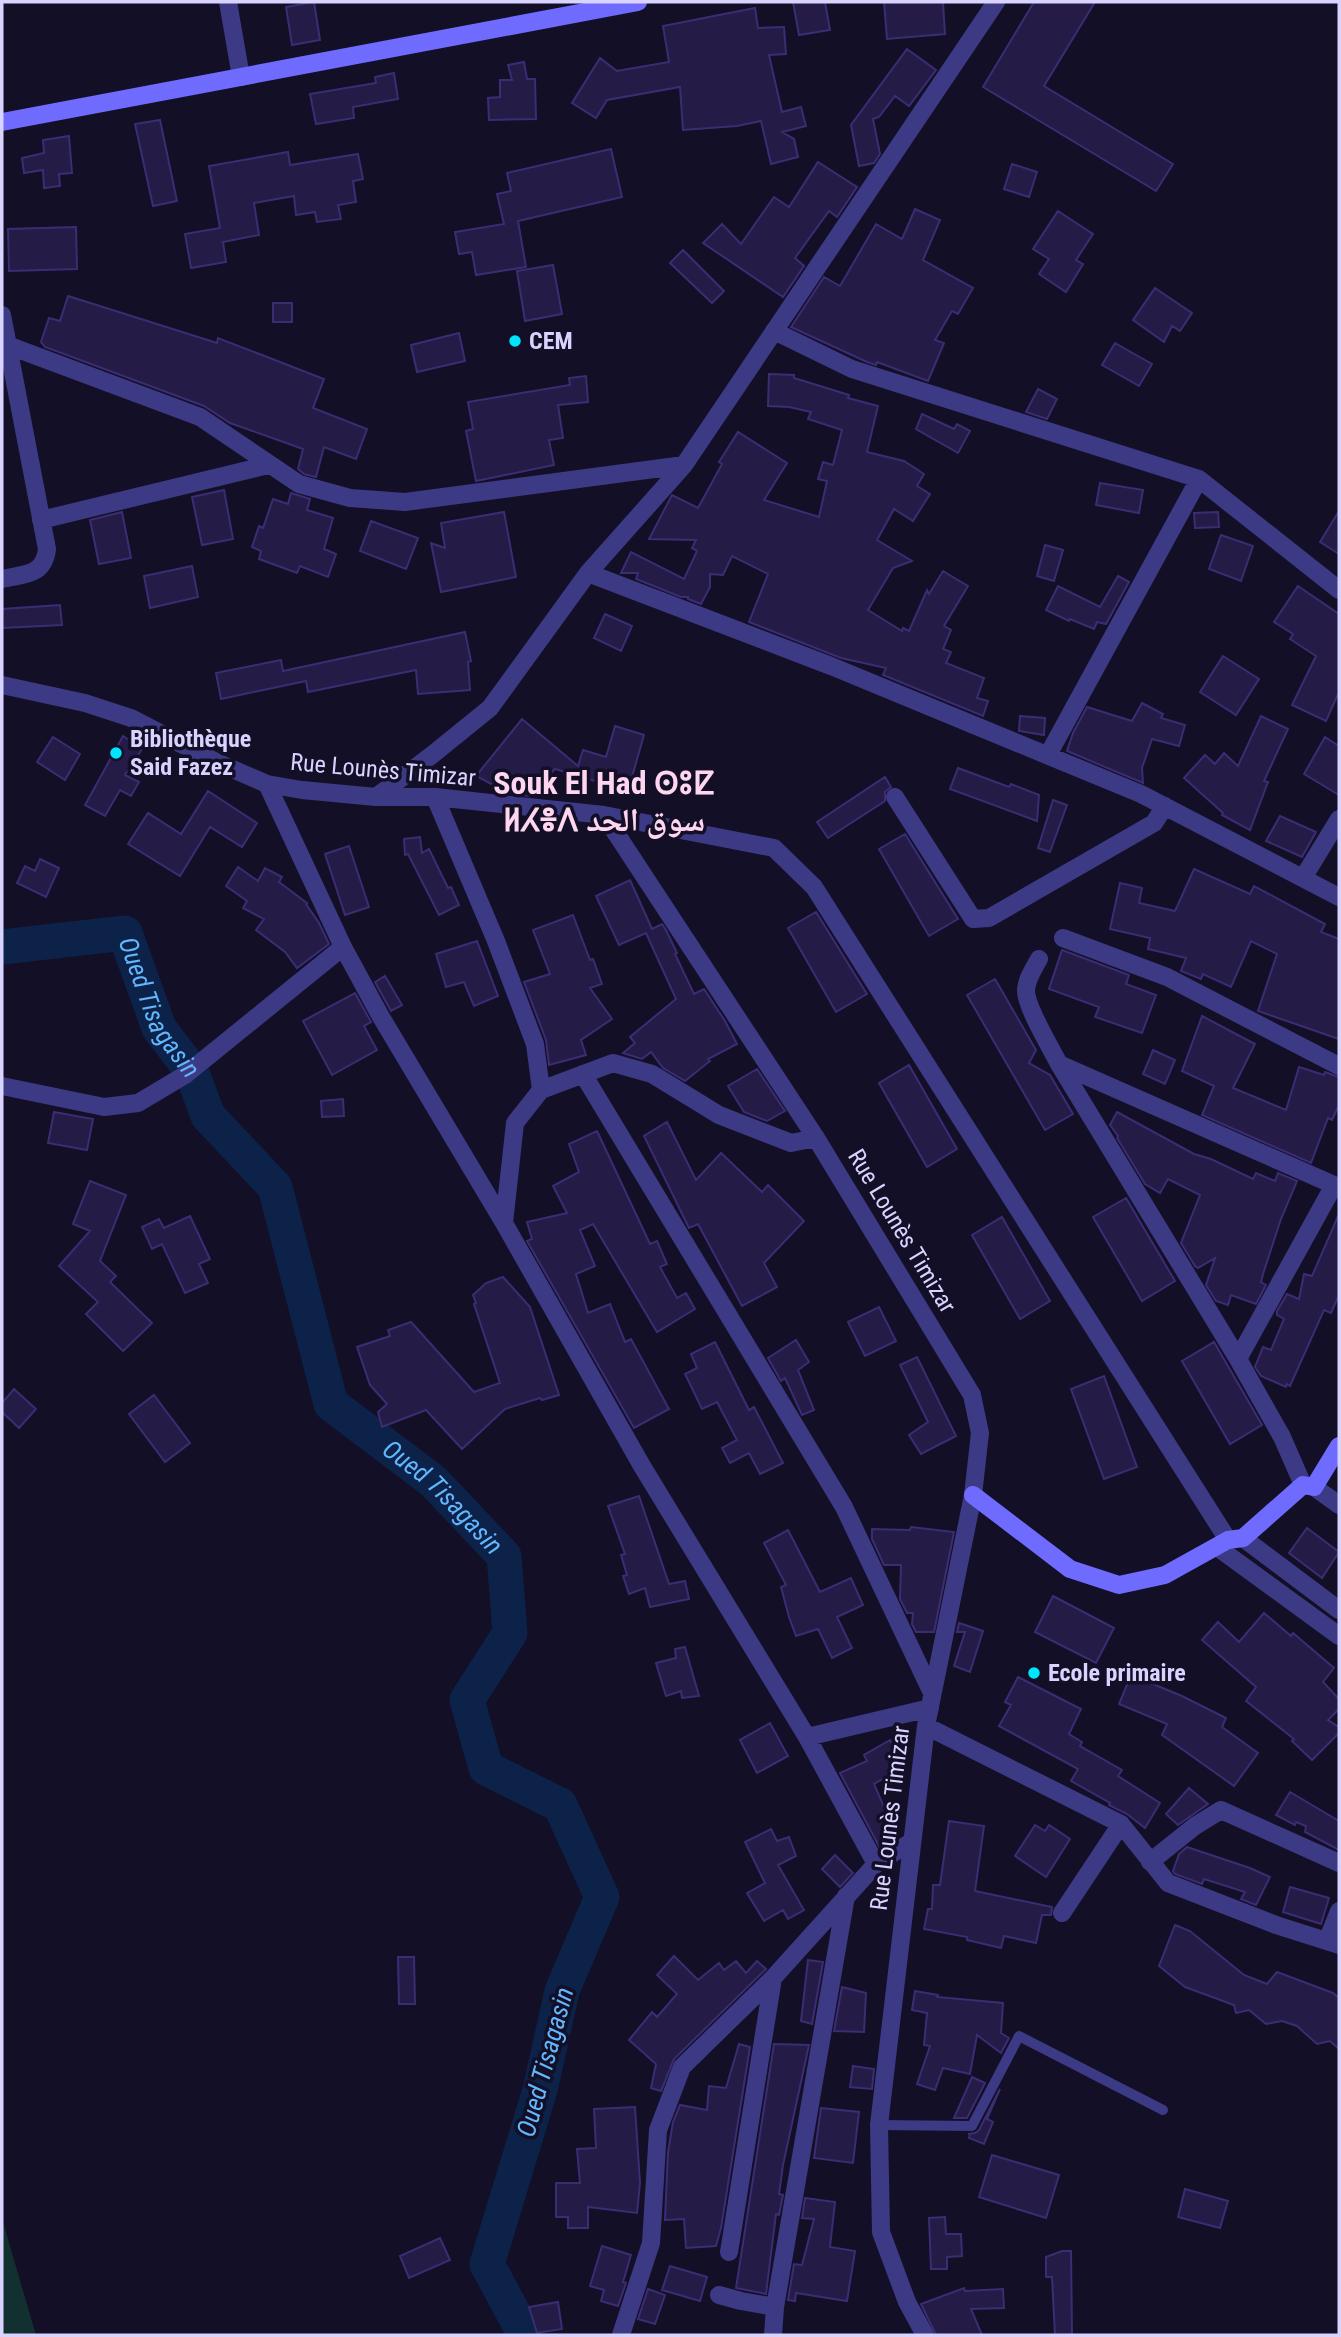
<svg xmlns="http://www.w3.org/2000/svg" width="1341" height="2337" viewBox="0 0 1341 2337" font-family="'Roboto Condensed','Noto Naskh Arabic','Noto Sans Tifinagh',sans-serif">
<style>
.green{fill:#12302f}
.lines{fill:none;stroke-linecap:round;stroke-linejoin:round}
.river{stroke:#0c2248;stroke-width:35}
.building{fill:#241b47;stroke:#3b2d73;stroke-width:2}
.lane{stroke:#3d3a85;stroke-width:10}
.street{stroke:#3d3a85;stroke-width:18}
.secondary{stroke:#6f6bff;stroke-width:18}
.poi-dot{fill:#00e5ff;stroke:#130f26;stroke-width:2.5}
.labels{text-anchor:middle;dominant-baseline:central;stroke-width:7;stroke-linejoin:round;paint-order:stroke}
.poi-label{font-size:24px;font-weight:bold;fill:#d9d4ff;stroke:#130f26;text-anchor:start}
.street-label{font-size:24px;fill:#d9d4ff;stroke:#130f26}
.water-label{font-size:26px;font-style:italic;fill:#62b6ff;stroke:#130f26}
.district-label{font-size:32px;font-weight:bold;fill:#ffd6f0;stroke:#130f26}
</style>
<rect width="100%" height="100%" fill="#130f26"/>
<path class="green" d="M2,2219L36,2335H2Z"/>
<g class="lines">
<path class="river" id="s1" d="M2,947L125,933L159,1028L191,1070L208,1116L275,1187L331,1404L433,1481L504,1556L510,1633L467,1700L486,1768L560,1805L602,1897L562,1991L540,2090L487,2264L525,2335"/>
</g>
<path class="building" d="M314,2L320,40L292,45L286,7Z
M793,2H825L830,30L799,35Z
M884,2H943L945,34L887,39Z
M1034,2H1095L1044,86L1173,164L1156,191L983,87Z
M755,8L758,28L784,27L786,54L769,55L782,112L801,107L806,126L782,132L794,139L798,157L771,164L761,121L737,126L683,130L680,87L607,100L596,118L572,103L600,58L617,71L669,62L663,26Z
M907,49L936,70L909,106L895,96L879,117L873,119L880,154L874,163L859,166L851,125Z
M524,62L527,79H535L536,119L489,120L488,98L500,97V80H512L508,65Z
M394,73L398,99L353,107L354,118L316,124L310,94L376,83L375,77Z
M160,120L177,201L153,206L135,124Z
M69,136L72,173L59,174L60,186L44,188L43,170L24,173L22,158L44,153L43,140Z
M611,149L622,197L518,221L526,267L476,275L472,252L459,254L455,232L504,224L497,194L511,191L507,173Z
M288,152L290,165L358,154L363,179L353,181L356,202L338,205L341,219L317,222L315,212L296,215L294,196L254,203L259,235L223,242L226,262L191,268L185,234L220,228L209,166Z
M818,162L857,187L837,217L829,211L795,258L804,266L783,297L703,243L722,224L741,244L774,197L789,207Z
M1012,164L1037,172L1029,197L1004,189Z
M915,209L940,220L923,260L973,288L958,314L952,311L935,340L944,343L928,381L877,362L876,365L867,362L791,327L824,277L840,286L876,224L902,239Z
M1058,211L1093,234L1076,260L1083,264L1066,292L1039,274L1049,259L1033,249Z
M76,227L77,269L9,271L8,229Z
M683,250L724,291L712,303L670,263Z
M553,265L562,314L525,321L517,271Z
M1155,288L1192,313L1180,331L1172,326L1164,342L1133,320Z
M68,296L217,343L218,338L324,379L313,408L367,429L356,459L324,447L316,477L304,474L298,469L303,449L230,423L204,406L45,347L41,342L49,318L60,321Z
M273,303H292V322H273Z
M459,333L465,361L417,372L411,345Z
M1115,343L1152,364L1139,386L1102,365Z
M769,374L794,375V378L849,395L848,398L878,406L867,452L904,461L924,474L917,486L930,494L913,521L894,509L877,540L912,561L893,568L868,610L902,631L903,628L909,631L927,590L929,594L943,571L968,586L944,626L951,630L943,649L951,652L946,663L984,678L977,698L988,701L983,716L883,675L886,668L841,658L749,622L768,574L732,556L723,575L710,574V587L701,604L688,599V597H681L636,579L638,573H621L631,552L684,579L697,551L692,548L696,540L649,539L672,495L698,508L722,464L719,462L738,432L787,463L764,500L819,517L827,481L818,479L823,462L833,465L842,430L808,419L811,412L789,407L768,406Z
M586,376L588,402L558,405L563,438L549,440L554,465L476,481L466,431L473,429L468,402L570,385L569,378Z
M1038,389L1057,399L1047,419L1026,412Z
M922,414L954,429L957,424L970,431L958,453L916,429Z
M1100,483L1143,490L1139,513L1096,505Z
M224,490L233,539L202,545L192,497Z
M291,493L310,499L307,510L333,518L324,549L336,554L328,577L300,566L297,573L259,559L261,551L252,547L259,526L263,528L273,499L288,504Z
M1339,511V554L1320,542Z
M122,512L131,558L99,564L90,520Z
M504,512L516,577L441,592L431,543L445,548L441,523Z
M1218,512L1219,527L1195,528L1194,513Z
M371,521L418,538L406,569L360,551Z
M1221,535L1253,546L1241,581L1209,569Z
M1045,545L1063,550L1054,581L1037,576Z
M192,566L198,597L150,608L144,576Z
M1118,576L1129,582L1106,624L1097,622L1094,629L1070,619L1069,621L1046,610L1058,586L1100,607Z
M1298,586L1339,614V692L1326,721L1292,705L1316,656L1290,639L1293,634L1274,622Z
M60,605L62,625L2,628V609Z
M605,614L632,626L621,651L594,638Z
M465,632L471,661L468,662L470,690L418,694L416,670L308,692L306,681L221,699L216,673L281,660L283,671Z
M1223,656L1259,679L1236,715L1200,692Z
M1142,703L1163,714L1161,718L1185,725L1179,746L1152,739L1142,768L1143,783L1067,751L1073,733L1087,707L1132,721Z
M1020,716L1045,718L1044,735L1019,731Z
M1261,716L1288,729L1264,781L1268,782L1250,830L1222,815L1223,813L1184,778L1205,755L1215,764L1224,753L1238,766Z
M522,719L578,766L583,750L606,757L615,726L644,735L628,791L555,769L529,796L508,793L476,776Z
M123,736L142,749L125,775L139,782L131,796L120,790L105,816L85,805Z
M53,737L80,754L65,780L37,762Z
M1325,737L1339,746V795L1304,774Z
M958,768L1009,787L1011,784L1039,795L1037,821L950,789Z
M885,777L891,787L885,792V801L828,838L817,822Z
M208,791L257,823L242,847L210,827L180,876L128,844L148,813L181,834Z
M1053,800L1067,805L1050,852L1038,848Z
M1280,816L1316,832L1302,857L1266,841Z
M905,834L958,919L929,936L879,849Z
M420,837L422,853L429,849L448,888L451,887L459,905L439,915L408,854L405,855L404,839Z
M349,846L369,907L345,915L325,854Z
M40,859L59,868L46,897L17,883L25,866L35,871Z
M238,867L258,881L265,868L282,877L279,882L307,903L306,904L319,923L329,944L297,968L285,952L256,930L264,919L243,908L247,901L226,886Z
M1194,869L1250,894L1254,886L1325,924L1321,932L1339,939V1039L1258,1011L1277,954L1251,941L1231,987L1203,974L1201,979L1181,971L1186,958L1148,949L1150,938L1110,929L1120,883L1142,888L1139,903L1175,911Z
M630,880L652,929L662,924L666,930L677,953L675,954L694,994L704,989L725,1021L737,1044L708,1059L710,1061L685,1081L663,1068L651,1052L642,1059L623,1053L635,1043L630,1037L676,999L646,933L619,945L596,896Z
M816,912L867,994L836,1012L788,928Z
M573,915L590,960L593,959L602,984L590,988L612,1019L581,1040L586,1055L549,1065L546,1040L524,982L550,974L533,930Z
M477,941L498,996L474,1006L464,982L446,987L436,954Z
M1062,950L1129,975L1126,984L1156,995L1142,1033L1095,1017L1099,1007L1049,989Z
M385,976L402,1005L391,1011L375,982Z
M995,979L1036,1050L1029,1063L1050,1075L1073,1114L1045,1130L967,995Z
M355,993L371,1022L364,1026L377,1050L332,1075L303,1021Z
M1202,1016L1255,1044L1233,1088L1286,1110L1299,1067L1324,1075L1325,1072L1339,1077V1105L1332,1120L1328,1118L1311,1163L1202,1115L1214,1086L1182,1071Z
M1153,1050L1175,1060L1165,1084L1143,1074Z
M909,1065L957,1149L927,1167L879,1083Z
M757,1069L785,1111L767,1121L744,1112L728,1086Z
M343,1099L344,1116L322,1117L321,1101Z
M54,1112L93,1119L87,1150L48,1143Z
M1117,1112L1194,1154L1211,1159L1253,1179L1256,1173L1275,1181L1278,1173L1297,1181L1281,1219L1264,1271L1261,1282L1266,1285L1256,1304L1231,1295L1228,1305L1216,1301L1206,1285L1215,1258L1198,1268L1195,1266L1181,1243L1200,1195L1168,1179L1160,1193L1145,1184L1117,1138L1118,1136L1110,1125Z
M667,1122L696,1180L721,1153L762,1192L768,1185L804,1221L764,1263L777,1287L742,1306L698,1224L689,1228L688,1226L644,1136Z
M597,1131L650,1244L657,1241L667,1264L660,1267L677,1298L686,1293L695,1309L657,1332L593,1224L580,1230L595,1266L576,1274L588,1313L610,1304L625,1342L631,1339L669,1409L634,1428L527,1241L532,1239L527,1222L567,1213L553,1186L579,1172L569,1144Z
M90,1181L126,1195L100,1261L116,1276L110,1282L152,1323L123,1351L86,1314L98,1302L59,1266L90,1231L73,1224Z
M1126,1198L1175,1281L1142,1301L1093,1217Z
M1339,1214V1295L1331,1313L1324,1310L1290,1386L1287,1384L1286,1387L1261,1376L1255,1367L1263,1347L1271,1350L1284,1319L1277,1315V1311L1287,1294L1299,1299L1304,1274L1312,1276Z
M190,1216L210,1259L199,1264L208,1283L185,1293L162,1244L152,1249L142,1227L159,1219L164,1228Z
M1002,1217L1050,1301L1020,1319L972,1235Z
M503,1277L530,1307L559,1395L542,1400L540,1398L505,1409L462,1449L426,1410L382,1427L378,1412L387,1404L370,1385L357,1347L390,1336L388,1330L411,1322L474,1392L500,1383L474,1304L476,1303L473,1295L486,1283Z
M879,1307L896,1341L865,1356L848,1322Z
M796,1340L809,1362L798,1370L814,1410L802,1415L785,1378L781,1381L768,1358Z
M715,1342L749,1410L754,1407L783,1463L760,1474L749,1453L730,1463L722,1448L737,1440L717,1402L702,1409L685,1374L697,1368L691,1354Z
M1214,1342L1262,1425L1230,1444L1182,1361Z
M917,1357L956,1436L921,1454L909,1435L928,1422L900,1365Z
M1104,1376L1137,1467L1104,1479L1071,1389Z
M14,1389L36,1409L19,1428L2,1412V1403Z
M154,1395L190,1443L165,1462L129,1414Z
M639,1496L669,1584L685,1581L689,1599L650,1607L645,1588L629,1594L623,1576L627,1575L621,1555L625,1554L608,1506Z
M911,1527L954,1532L934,1632H916L912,1624L913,1613H907L900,1599L901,1565H884L872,1539V1529L910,1530Z
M1307,1528L1339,1552L1322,1578L1289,1553Z
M788,1530L820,1592L851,1578L863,1605L837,1617L852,1648L832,1658L818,1629L796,1636L789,1617L781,1587L786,1585L764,1543Z
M1053,1596L1114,1628L1096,1663L1035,1632Z
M1264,1613L1291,1636L1293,1633L1334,1668L1323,1682L1339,1699V1709L1328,1720L1339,1727V1733L1312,1760L1292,1741L1294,1739L1246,1701L1256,1687L1202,1640L1218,1622L1239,1642Z
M959,1623L983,1631L970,1672L954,1666L965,1632H957Z
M685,1647L699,1696L682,1698L681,1691L666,1696L656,1663L676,1658L675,1649Z
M1131,1675L1182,1696L1226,1718L1222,1727L1258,1753L1234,1786L1162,1735L1167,1724L1119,1704Z
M1018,1677L1081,1709L1069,1734L1082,1742L1080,1746L1122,1770L1118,1776L1160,1803L1145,1828L1127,1814L1109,1805L1110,1803L1071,1781L1078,1769L999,1726L1011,1705L1005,1702Z
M770,1723L788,1756L757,1773L740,1740Z
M890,1740L905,1766L874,1784L888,1816L883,1817L894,1839L880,1848L840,1773L867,1761L864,1755Z
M1189,1788L1208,1804L1178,1825L1166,1814Z
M1290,1792L1339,1821V1850L1305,1832L1306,1826L1296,1822L1295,1825L1276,1815Z
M949,1821L984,1826L975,1891L1052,1907L1051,1915H1042L1036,1943L1004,1936L1001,1948L967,1940V1937L924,1929L928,1909H932L933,1885H940Z
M1035,1825L1045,1831L1049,1825L1070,1839L1046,1877L1015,1856Z
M771,1829L777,1841L789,1837L796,1856L778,1865L804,1910L788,1919L783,1910L764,1921L747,1893L765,1883L745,1842Z
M1187,1847L1250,1868L1270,1877L1256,1905L1241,1899L1245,1892L1204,1879L1202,1884L1175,1874L1173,1871L1179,1854Z
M835,1855L853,1873L840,1887L822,1869Z
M1290,1887L1329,1898L1321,1924L1283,1912Z
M1175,1925L1190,1931L1244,1975L1267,1984L1277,1972L1333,1993L1339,1998V2049L1330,2041L1317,2044L1297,2026L1282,2021L1266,2024L1249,2010L1236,2013L1234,2005L1185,1987L1159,1966Z
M674,1956L698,1980L719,1963L724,1970L736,1961L746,1973L757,1961L766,1969L674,2059L661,2091L651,2088L656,2064L629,2040L652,2012L657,2017L677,1994L657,1975Z
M398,1957H414L415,2004H399Z
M808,1960L823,1962L812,2024L801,2021Z
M842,1987L866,1993L864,2032L834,2031Z
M915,1991L938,1995L937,1997L1003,2003L1001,2033L1009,2038L1001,2053L977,2035L970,2074L943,2068L935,2090L917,2084L930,2046L924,2045L927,2013L912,2010Z
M739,2044L750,2047L721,2228L716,2246L686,2248L684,2219L665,2220L668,2152L673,2122L680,2105L707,2110L709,2086L726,2088Z
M774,2044L809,2045L783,2165L779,2194L783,2195L779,2215L776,2214L766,2294L736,2288Z
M853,2066L874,2069L872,2089L850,2087Z
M972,2077L985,2083L967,2118H954Z
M1000,2089L987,2119L993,2122L984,2144L969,2138L970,2134H968L975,2133L979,2130Z
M635,2107L640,2183L637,2213L588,2207V2228H568V2217H556V2183H580L577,2149L596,2148L594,2109Z
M821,2108L859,2112L853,2163L814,2158Z
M992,2155L1059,2175L1046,2218L979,2197Z
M1185,2189L1228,2201L1220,2228L1178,2217Z
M805,2198L835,2202L830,2247L855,2251L847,2301L796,2293L795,2301L788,2300L794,2264L802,2265L814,2219L802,2218Z
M945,2217L946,2234H961L962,2256L947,2257V2269H931L929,2218Z
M440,2238L450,2260L409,2278L400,2256Z
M602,2246L631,2255L623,2282L626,2283L618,2306L601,2301L604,2290L590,2286Z
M1062,2251H1071L1072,2335H1055L1052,2277H1046V2257Z
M670,2266L707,2277L700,2301L662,2290Z
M964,2288L965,2291L1003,2289L1004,2308L971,2309L982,2335H936L921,2304Z
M648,2289L665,2295L655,2324L638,2319Z
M558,2302L562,2329L537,2333L529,2307Z"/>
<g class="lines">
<path class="lane" d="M879,2125L972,2126L1019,2036L1163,2110"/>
<path class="street" d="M228,2L241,77
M2,315L47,549C44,576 24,574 2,579
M774,331L852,369L1199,479L1339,590
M7,345L200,417L299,484L350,498L405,502L684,465
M41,520L268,465
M588,573L831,666L1141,794L1339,897
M2,685L85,703L131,718L216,762L267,784L302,790L376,797H435L604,815L774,848L814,887L1228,1540
M1048,755L1199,479
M267,784L343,947L381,1017L504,1223L642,1466L807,1737L876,1864
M376,797L432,755L490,708L588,573L684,465L996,2
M435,797L496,941L535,1044L541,1090
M895,797L973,919L989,918L1154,823L1165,806
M604,815L816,1138L972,1395L980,1433L973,1495L926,1726L879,2125L881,2232L907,2302L925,2335
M1303,878L1339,819
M1063,938L1167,977L1339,1066
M1039,959C1034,968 1026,980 1026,991C1026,1007 1051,1048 1059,1064
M583,1074L844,1507L932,1693
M2,1086L104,1107L138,1103L185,1075L343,947
M504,1223L515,1123L541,1090L613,1063L652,1074L719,1115L791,1143L816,1138
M1238,1359L1334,1185L1059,1064L1238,1359L1282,1437L1303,1485
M1314,1487L1339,1505
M1243,1538L1339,1610
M1217,1547L1339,1636
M926,1726L1121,1824L1168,1883L1276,1925L1339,1945
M807,1737L930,1708
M1150,1862L1195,1826L1221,1810L1339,1863
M1062,1913L1121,1824
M1327,1941L1339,1911
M729,2252L773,1978
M719,2295L741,2301L775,2307L773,2335
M775,2307L846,1896
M621,2335L651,2243L658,2130L682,2067L773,1978L876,1864L911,1842"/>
<path class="secondary" d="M2,122L638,2
M973,1495L1070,1569L1119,1585L1165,1575L1228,1540L1243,1538L1303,1485L1314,1487L1339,1446"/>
</g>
<g class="poi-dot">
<circle cx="515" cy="341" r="7"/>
<circle cx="116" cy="753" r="7"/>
<circle cx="1034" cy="1673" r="7"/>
</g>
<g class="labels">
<g class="poi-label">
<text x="529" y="341">CEM</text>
<text x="130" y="739">Bibliothèque<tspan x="130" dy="28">Said Fazez</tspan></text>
<text x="1048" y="1673">Ecole primaire</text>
</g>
<g class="street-label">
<text transform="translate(383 770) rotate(5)">Rue Lounès Timizar</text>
<text transform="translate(902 1231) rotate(59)">Rue Lounès Timizar</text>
<text transform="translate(890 1818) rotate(-83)">Rue Lounès Timizar</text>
</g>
<g class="water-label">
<text stroke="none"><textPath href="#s1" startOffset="206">Oued Tisagasin</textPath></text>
<text stroke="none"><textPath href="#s1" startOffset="794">Oued Tisagasin</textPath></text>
<text transform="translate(545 2062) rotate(-75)">Oued Tisagasin</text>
</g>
<g class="district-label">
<text x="604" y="783">Souk El Had ⵙⵓⵇ<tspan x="604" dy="37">ⵍⵃⴻⴷ سوق الحد</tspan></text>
</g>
</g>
<rect width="1341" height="2337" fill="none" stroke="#d9d4ff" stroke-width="7"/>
</svg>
